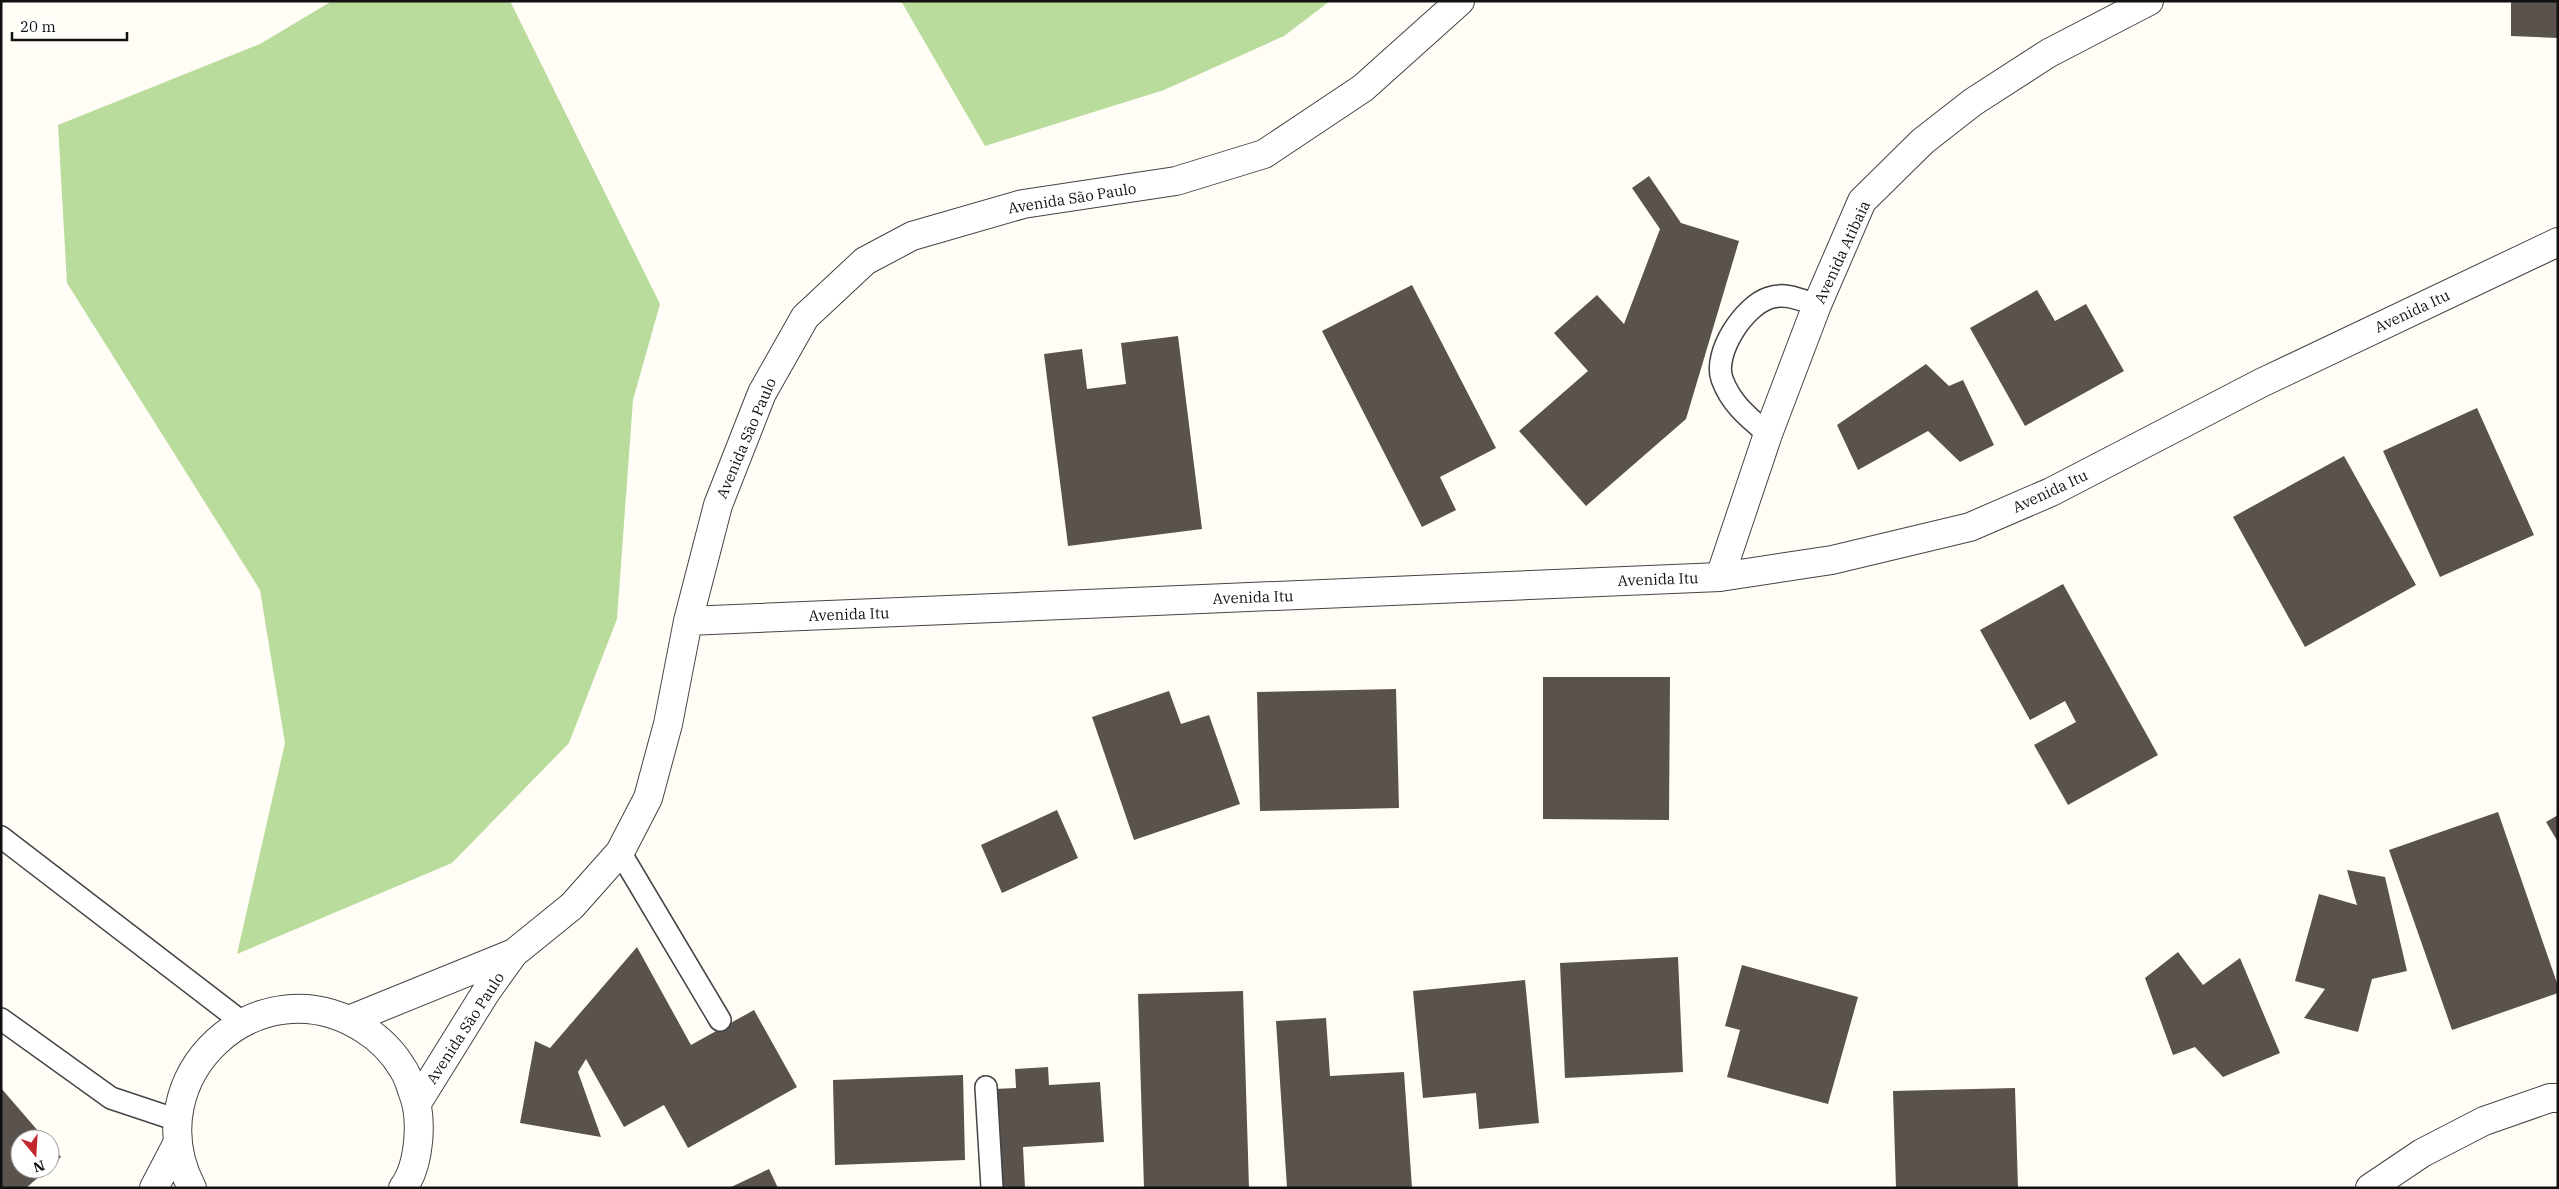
<svg xmlns="http://www.w3.org/2000/svg" width="2559" height="1189" viewBox="0 0 2559 1189" font-family="'IBM Plex Serif',serif">
<style>
.forest{fill:#b9dc9c}
.building{fill:#5a524d}
.lines{fill:none;stroke-linecap:round;stroke-linejoin:round}
.lane-casing{stroke:#444;stroke-width:24}
.street-casing{stroke:#444;stroke-width:30}
.lane{stroke:#fff;stroke-width:21}
.street{stroke:#fff;stroke-width:28}
.labels{text-anchor:middle;dominant-baseline:central;stroke-width:5;stroke-linejoin:round;paint-order:stroke}
.street-label{font-size:15px;fill:#111;stroke:#fff}
</style>
<rect width="100%" height="100%" fill="#fffdf5"/>
<path class="forest" d="M332,1H510L660,304L633,400L617,619L569,743L452,863L237,954L285,743L260,590L67,283L58,125L260,44Z
M901,1H1330L1284,36L1164,90L985,146Z"/>
<path class="building" d="M2511,1H2558V38L2511,36Z
M1649,176L1681,223L1739,241L1686,419L1586,506L1519,431L1588,371L1554,333L1597,295L1624,324L1660,229L1632,188Z
M1412,285L1496,448L1440,477L1456,510L1422,527L1322,331Z
M2037,290L2055,321L2086,304L2124,371L2025,426L1970,328Z
M1178,336L1202,529L1068,546L1044,354L1082,349L1087,389L1126,384L1121,343Z
M1926,364L1949,386L1963,380L1994,445L1960,462L1928,431L1858,470L1837,425Z
M2477,408L2534,535L2440,577L2383,451Z
M2344,456L2416,585L2305,647L2233,517Z
M2063,584L2158,755L2068,805L2034,745L2076,722L2065,701L2030,720L1980,630Z
M1543,677H1670L1669,820L1543,819Z
M1396,689L1399,808L1260,811L1257,692Z
M1169,691L1181,724L1209,715L1240,804L1134,840L1092,717Z
M1057,810L1078,858L1002,893L981,845Z
M2498,812L2558,986V993L2452,1030L2389,850Z
M2558,815V842L2546,822Z
M2347,870L2385,877L2407,971L2372,979L2358,1032L2304,1018L2325,989L2295,981L2319,894L2357,905Z
M637,947L691,1045L754,1010L797,1087L688,1148L664,1105L624,1127L586,1059L578,1072L601,1137L520,1123L535,1041L550,1048Z
M2178,952L2203,985L2240,958L2280,1053L2223,1077L2195,1047L2173,1055L2145,978Z
M1678,957L1683,1072L1565,1078L1560,963Z
M1742,965L1858,997L1828,1104L1727,1077L1740,1030L1725,1026Z
M1525,980L1539,1123L1479,1129L1476,1093L1423,1098L1413,991Z
M1243,991L1249,1188H1144L1138,994Z
M1326,1018L1330,1076L1404,1072L1412,1188H1287L1276,1021Z
M1048,1067L1049,1085L1100,1082L1104,1142L1023,1147L1025,1188H1000L994,1089L1016,1088L1015,1069Z
M963,1075L965,1160L835,1165L833,1080Z
M1,1088L45,1139H20V1169H48L26,1188H1Z
M2015,1088L2018,1188H1896L1893,1091Z
M50,1144L61,1157L50,1167Z
M769,1169L778,1188H729Z"/>
<g class="lines">
<defs>
<path id="lane" d="M1768,434C1749,418 1731,404 1722,379C1713,353 1744,306 1769,298C1785,292 1801,300 1817,305
M1,837L242,1022
M620,852L720,1020
M1,1019L111,1098L177,1120
M986,1087L992,1188"/>
<path id="street" d="M1720,577L1768,434L1817,305L1862,201L1923,141L1973,102L2049,53L2149,1
M688,621L1720,577L1832,560L1970,527L2051,492L2261,383L2558,242
M349,1020L514,953
M417,1103L486,992L514,953L572,906L620,852L648,798L668,724L688,621L718,505L762,393L805,317L865,261L912,236L1023,204L1176,181L1264,154L1363,88L1460,1
M154,1188L177,1144
M192,1188C134,1077 259,961 364,1029C380,1039 393,1052 403,1069C408,1076 410,1085 413,1093C423,1118 420,1165 403,1188
M2370,1188L2422,1153L2484,1121L2550,1098H2558"/>
</defs>
<use href="#lane" class="lane-casing"/>
<use href="#street" class="street-casing"/>
<use href="#lane" class="lane"/>
<use href="#street" class="street"/>
</g>
<g class="labels">
<g class="street-label">
<text transform="translate(1072 198) rotate(-9)">Avenida São Paulo</text>
<text transform="translate(1842 252) rotate(-65)">Avenida Atibaia</text>
<text transform="translate(2412 311) rotate(-25)">Avenida Itu</text>
<text transform="translate(746 438) rotate(-67)">Avenida São Paulo</text>
<text transform="translate(2050 491) rotate(-25)">Avenida Itu</text>
<text transform="translate(1658 579) rotate(-2)">Avenida Itu</text>
<text transform="translate(1253 597) rotate(-2)">Avenida Itu</text>
<text transform="translate(849 614) rotate(-2)">Avenida Itu</text>
<text transform="translate(465 1028) rotate(-57)">Avenida São Paulo</text>
</g>
</g>
<rect width="2559" height="1189" fill="none" stroke="#111111" stroke-width="5"/>
<g transform="translate(35 1154) rotate(162)"><circle r="24" fill="#ffffff" stroke="#a0a0a0"/>
<path d="M0-4L9 19L0 12L-9 19Z" fill="#c4262e"/>
<text y="-8" font-size="14" font-weight="bold" text-anchor="middle" fill="#111111">N</text>
</g>
<path d="M12 32v8h115v-8" fill="none" stroke="#111111" stroke-width="2.5"/>
<text x="20" y="32" font-size="15" fill="#111111" stroke="#ffffff" stroke-width="4" paint-order="stroke">20 m</text>
</svg>
